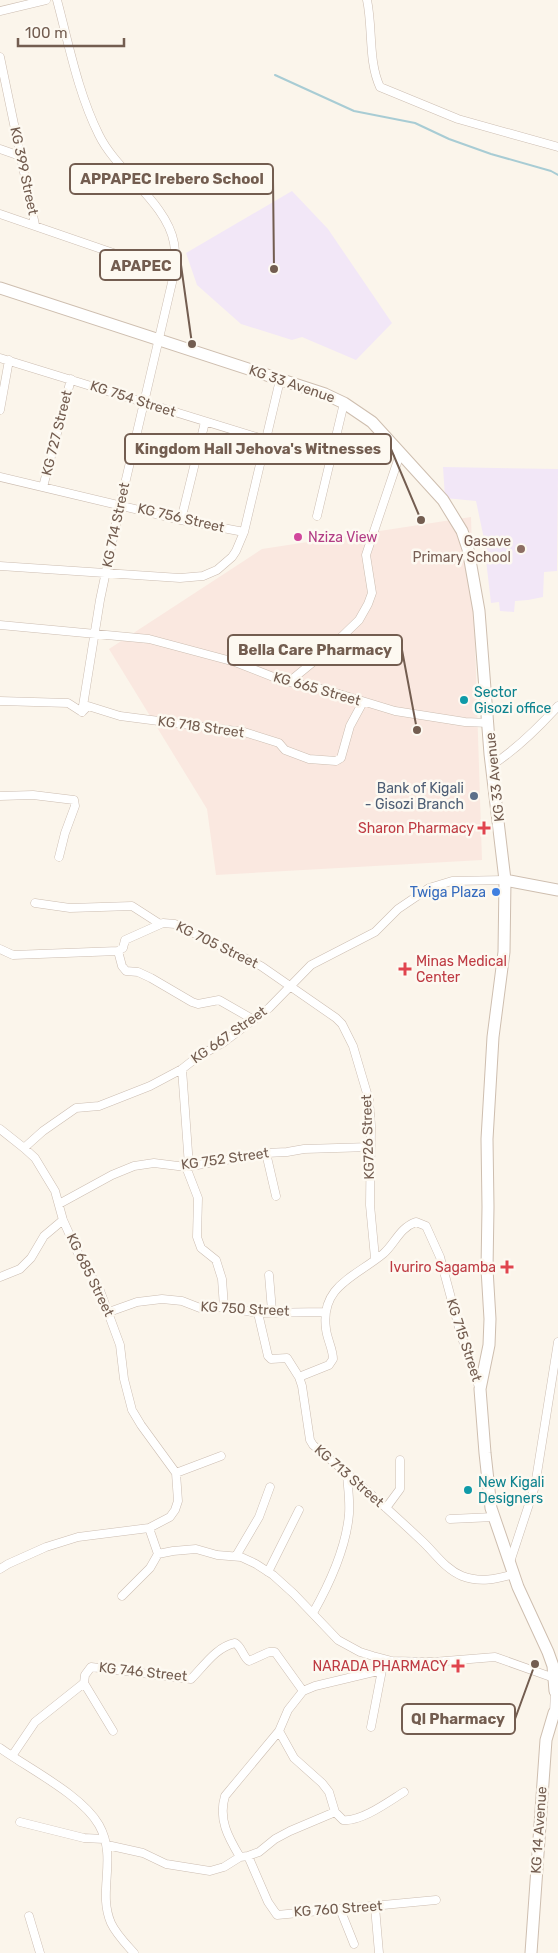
<svg xmlns="http://www.w3.org/2000/svg" width="558" height="1953" viewBox="0 0 558 1953" font-family="Rubik,sans-serif">
<style>
.commercial{fill:#fae8e0}
.education{fill:#f2e7f7}
.lines{fill:none;stroke-linecap:round;stroke-linejoin:round}
.stream{stroke:#a8ccd4;stroke-width:2}
.street-casing{stroke:#ccbdb1;stroke-width:9}
.secondary-casing{stroke:#cebeaf;stroke-width:13}
.street{stroke:#fff;stroke-width:8}
.secondary{stroke:#fff;stroke-width:11}
.hotel-dot{fill:#d1479c;stroke:#fdf9f1;stroke-width:2}
.education-dot{fill:#8d6e63;stroke:#fdf9f1;stroke-width:2}
.culture-dot{fill:#0f9aa8;stroke:#fdf9f1;stroke-width:2}
.service-dot{fill:#5c6f8a;stroke:#fdf9f1;stroke-width:2}
.health-dot{fill:#e0444e;stroke:#fdf9f1;stroke-width:2}
.shop-dot{fill:#3f7fe0;stroke:#fdf9f1;stroke-width:2}
.labels{text-anchor:middle;dominant-baseline:central;stroke-width:5;stroke-linejoin:round;paint-order:stroke}
.street-label{font-size:14px;fill:#735d50;stroke:#fdf9f1}
.hotel-label{font-size:14px;fill:#b23c85;stroke:#fdf9f1;text-anchor:start}
.education-label{font-size:14px;fill:#785e54;stroke:#fdf9f1;text-anchor:end}
.culture-label{font-size:14px;fill:#0d838f;stroke:#fdf9f1;text-anchor:start}
.service-label{font-size:14px;fill:#4e5e75;stroke:#fdf9f1;text-anchor:end}
.health-label{font-size:14px;fill:#be3a42;stroke:#fdf9f1;text-anchor:end}
.shop-label{font-size:14px;fill:#366cbe;stroke:#fdf9f1;text-anchor:end}
.leader{fill:none;stroke:#735d50;stroke-width:2}
.callout-dot{fill:#735d50;stroke:#fdf9f1;stroke-width:2}
.callout{fill:#fdf9f1;stroke:#735d50;stroke-width:2}
.callout-label{font-size:15px;text-anchor:middle;font-weight:bold;fill:#735d50}
</style>
<rect width="100%" height="100%" fill="#fbf5eb"/>
<path class="commercial" d="M471,517L482,860L216,875L207,809L109,649L262,549Z"/>
<path class="education" d="M292,191L328,229L392,323L356,360L302,337L292,340L241,324L197,285L186,253Z
M443,467L558,469L557,571L544,572L543,597L528,600L515,601L514,612L500,611L499,602L491,603L483,534L476,501L445,498Z"/>
<g class="lines">
<path class="stream" d="M275,75L354,111L415,123L449,139L491,154L551,171L558,175"/>
<defs>
<path id="street" d="M57,0C69,45 78,93 99,135C117,172 167,203 174,243C176,254 175,263 174,274L120,505L100,600L82,712
M367,0C373,28 368,61 380,87L458,119L558,147
M0,11L46,0
M0,57L35,225
M0,149L20,156
M0,214L174,274
M0,358L266,440
M0,410L9,360
M0,477L181,520L244,532
M43,487L71,379
M317,516L344,403
M181,520L205,422
M0,566L180,578L203,576L217,570L232,557L236,551L244,532L280,380
M0,625L149,639L235,662L281,680L326,690L395,711L465,722L489,723
M290,681L329,649L359,620L368,604L372,593L366,555L400,454
M0,701L68,703L82,712L88,706L120,716L244,732L279,743L285,750L309,759L336,761L341,758L350,726L363,702
M492,765C517,749 538,728 558,706
M0,796L33,795L74,800L75,806L65,833L59,857
M35,903L70,908L132,906L160,924
M0,949L13,955L118,951L123,948L125,940L163,923L175,924L261,966L336,1018L342,1024L353,1046L369,1100L371,1126L370,1205L375,1258
M118,951L122,966L126,971L138,972L151,978L192,1002L198,1004L219,1000L254,1020
M182,1069L189,1166
M0,1129L24,1148L43,1131L76,1108L99,1106L150,1086L182,1069L196,1058L224,1042L269,1008L311,965L375,932L398,909L429,888L452,881L505,880
M266,1153L276,1196
M186,1167L198,1198L197,1237L201,1248L216,1260L222,1279L224,1307
M59,1204L112,1175L134,1166L154,1163L186,1167L266,1153L287,1152L304,1149L370,1147
M269,1275L272,1311
M0,1277L20,1269L31,1258L44,1236L63,1220
M109,1312L137,1302L162,1299L182,1301L200,1308L224,1307L258,1313L325,1312
M258,1313L268,1356L271,1359L287,1358L299,1377L302,1386L310,1440L313,1445C351,1476 387,1508 422,1541C435,1553 445,1569 462,1576C480,1583 497,1579 514,1574
M299,1377L329,1365L333,1359C333,1349 327,1339 326,1329C320,1286 355,1277 383,1254C395,1244 399,1228 416,1222L426,1226L440,1257L461,1335L479,1387
M176,1473L221,1456
M386,1508L400,1489V1460
M450,1519L494,1517
M149,1528L158,1554L173,1551L196,1549L217,1555L241,1557L256,1564L273,1575L294,1594L338,1640L360,1652L373,1656L392,1661L433,1662L495,1657L554,1678
M236,1556L259,1517L270,1487
M510,1562L535,1486L558,1342
M0,1569L8,1564L46,1547L78,1537L149,1528L170,1517L175,1510L178,1501L176,1473L141,1425L132,1410L124,1379L120,1345L99,1288L82,1262L63,1220L55,1191L35,1158L24,1148
M268,1572L299,1510
M122,1596L150,1568L158,1554
M313,1613C330,1583 346,1549 349,1514C350,1501 348,1488 347,1475
M84,1683L113,1731
M554,1713L555,1691
M371,1727L382,1670
M279,1731L294,1758L322,1783L329,1792L335,1812
M0,1748C29,1769 82,1795 99,1825C118,1859 97,1891 111,1923C116,1934 126,1944 134,1953
M12,1756L35,1722L84,1683L85,1675L91,1667L191,1679C204,1666 216,1647 235,1643C242,1647 243,1657 249,1661L269,1652H275L303,1691
M20,1822L84,1838L104,1839
M107,1845L143,1853L166,1864L210,1871L224,1867L240,1857L248,1856L259,1852L275,1839L290,1831L335,1812L343,1820C361,1822 388,1802 404,1792
M248,1856L268,1902L277,1915L436,1900
M240,1857C228,1837 218,1819 225,1796L279,1731L288,1710L303,1691L315,1686L382,1670L392,1661
M375,1907L379,1953
M340,1909L354,1944
M29,1916L40,1953"/>
<path id="secondary" d="M0,288L325,394L344,403L372,422L443,500L462,531L468,549L479,611L490,754L505,880L558,890
M505,880L504,952L493,1037L487,1139L488,1207L487,1269L490,1319L489,1345L480,1389L485,1453L491,1508L518,1587L548,1652L553,1666L555,1691
M531,1953L546,1740L554,1713L558,1710"/>
</defs>
<use href="#street" class="street-casing"/>
<use href="#secondary" class="secondary-casing"/>
<use href="#street" class="street"/>
<use href="#secondary" class="secondary"/>
</g>
<circle class="hotel-dot" cx="298" cy="537" r="5"/>
<circle class="education-dot" cx="521" cy="549" r="5"/>
<g class="culture-dot">
<circle cx="464" cy="700" r="5"/>
<circle cx="468" cy="1490" r="5"/>
</g>
<circle class="service-dot" cx="474" cy="796" r="5"/>
<g class="health-dot">
<path d="M481.5 820.5h5v5h5v5h-5v5h-5v-5h-5v-5h5z"/>
<path d="M402.5 961.5h5v5h5v5h-5v5h-5v-5h-5v-5h5z"/>
<path d="M504.5 1259.5h5v5h5v5h-5v5h-5v-5h-5v-5h5z"/>
<path d="M455.5 1658.5h5v5h5v5h-5v5h-5v-5h-5v-5h5z"/>
</g>
<circle class="shop-dot" cx="496" cy="892" r="5"/>
<g class="labels">
<g class="street-label">
<text transform="translate(24 171) rotate(78)">KG 399 Street</text>
<text transform="translate(292 384) rotate(19)">KG 33 Avenue</text>
<text transform="translate(133 399) rotate(18)">KG 754 Street</text>
<text transform="translate(57 433) rotate(-76)">KG 727 Street</text>
<text transform="translate(181 518) rotate(13)">KG 756 Street</text>
<text transform="translate(116 525) rotate(-78)">KG 714 Street</text>
<text transform="translate(317 689) rotate(16)">KG 665 Street</text>
<text transform="translate(201 727) rotate(8)">KG 718 Street</text>
<text transform="translate(495 777) rotate(-96)">KG 33 Avenue</text>
<text transform="translate(217 945) rotate(26)">KG 705 Street</text>
<text transform="translate(229 1035) rotate(-35)">KG 667 Street</text>
<text transform="translate(368 1137) rotate(-92)">KG726 Street</text>
<text transform="translate(225 1159) rotate(-8)">KG 752 Street</text>
<text transform="translate(90 1275) rotate(64)">KG 685 Street</text>
<text transform="translate(245 1309) rotate(3)">KG 750 Street</text>
<text transform="translate(464 1340) rotate(72)">KG 715 Street</text>
<text transform="translate(349 1476) rotate(41)">KG 713 Street</text>
<text transform="translate(143 1672) rotate(6)">KG 746 Street</text>
<text transform="translate(539 1830) rotate(-86)">KG 14 Avenue</text>
<text transform="translate(338 1909) rotate(-4)">KG 760 Street</text>
</g>
<g class="hotel-label">
<text x="308" y="537">Nziza View</text>
</g>
<g class="education-label">
<text x="511" y="541">Gasave<tspan x="511" dy="16">Primary School</tspan></text>
</g>
<g class="culture-label">
<text x="474" y="692">Sector<tspan x="474" dy="16">Gisozi office</tspan></text>
<text x="478" y="1482">New Kigali<tspan x="478" dy="16">Designers</tspan></text>
</g>
<g class="service-label">
<text x="464" y="788">Bank of Kigali<tspan x="464" dy="16">- Gisozi Branch</tspan></text>
</g>
<g class="health-label">
<text x="474" y="828">Sharon Pharmacy</text>
<text x="416" y="961" text-anchor="start">Minas Medical<tspan x="416" dy="16">Center</tspan></text>
<text x="496" y="1267">Ivuriro Sagamba</text>
<text x="448" y="1666">NARADA PHARMACY</text>
</g>
<g class="shop-label">
<text x="486" y="892">Twiga Plaza</text>
</g>
</g>
<path class="leader" d="M274 269L273 179M192 344L181 265M421 520L391 449M417 730L402 650M535 1664L515 1719"/>
<g class="callout-dot">
<circle cx="274" cy="269" r="5"/>
<circle cx="192" cy="344" r="5"/>
<circle cx="421" cy="520" r="5"/>
<circle cx="417" cy="730" r="5"/>
<circle cx="535" cy="1664" r="5"/>
</g>
<g class="callout">
<rect x="70" y="164" width="203" height="30" rx="5"/>
<rect x="100" y="250" width="81" height="30" rx="5"/>
<rect x="125" y="434" width="266" height="30" rx="5"/>
<rect x="228" y="635" width="174" height="30" rx="5"/>
<rect x="402" y="1704" width="113" height="30" rx="5"/>
</g>
<g class="callout-label">
<text x="172" y="184">APPAPEC Irebero School</text>
<text x="141" y="271">APAPEC</text>
<text x="258" y="454">Kingdom Hall Jehova's Witnesses</text>
<text x="315" y="655">Bella Care Pharmacy</text>
<text x="458" y="1724">Ql Pharmacy</text>
</g>
<path d="M18 38v8h106v-8" fill="none" stroke="#735d50" stroke-width="2.5"/>
<text x="25" y="38" font-size="15" fill="#735d50" stroke="#fdf9f1" stroke-width="4" paint-order="stroke">100 m</text>
</svg>
